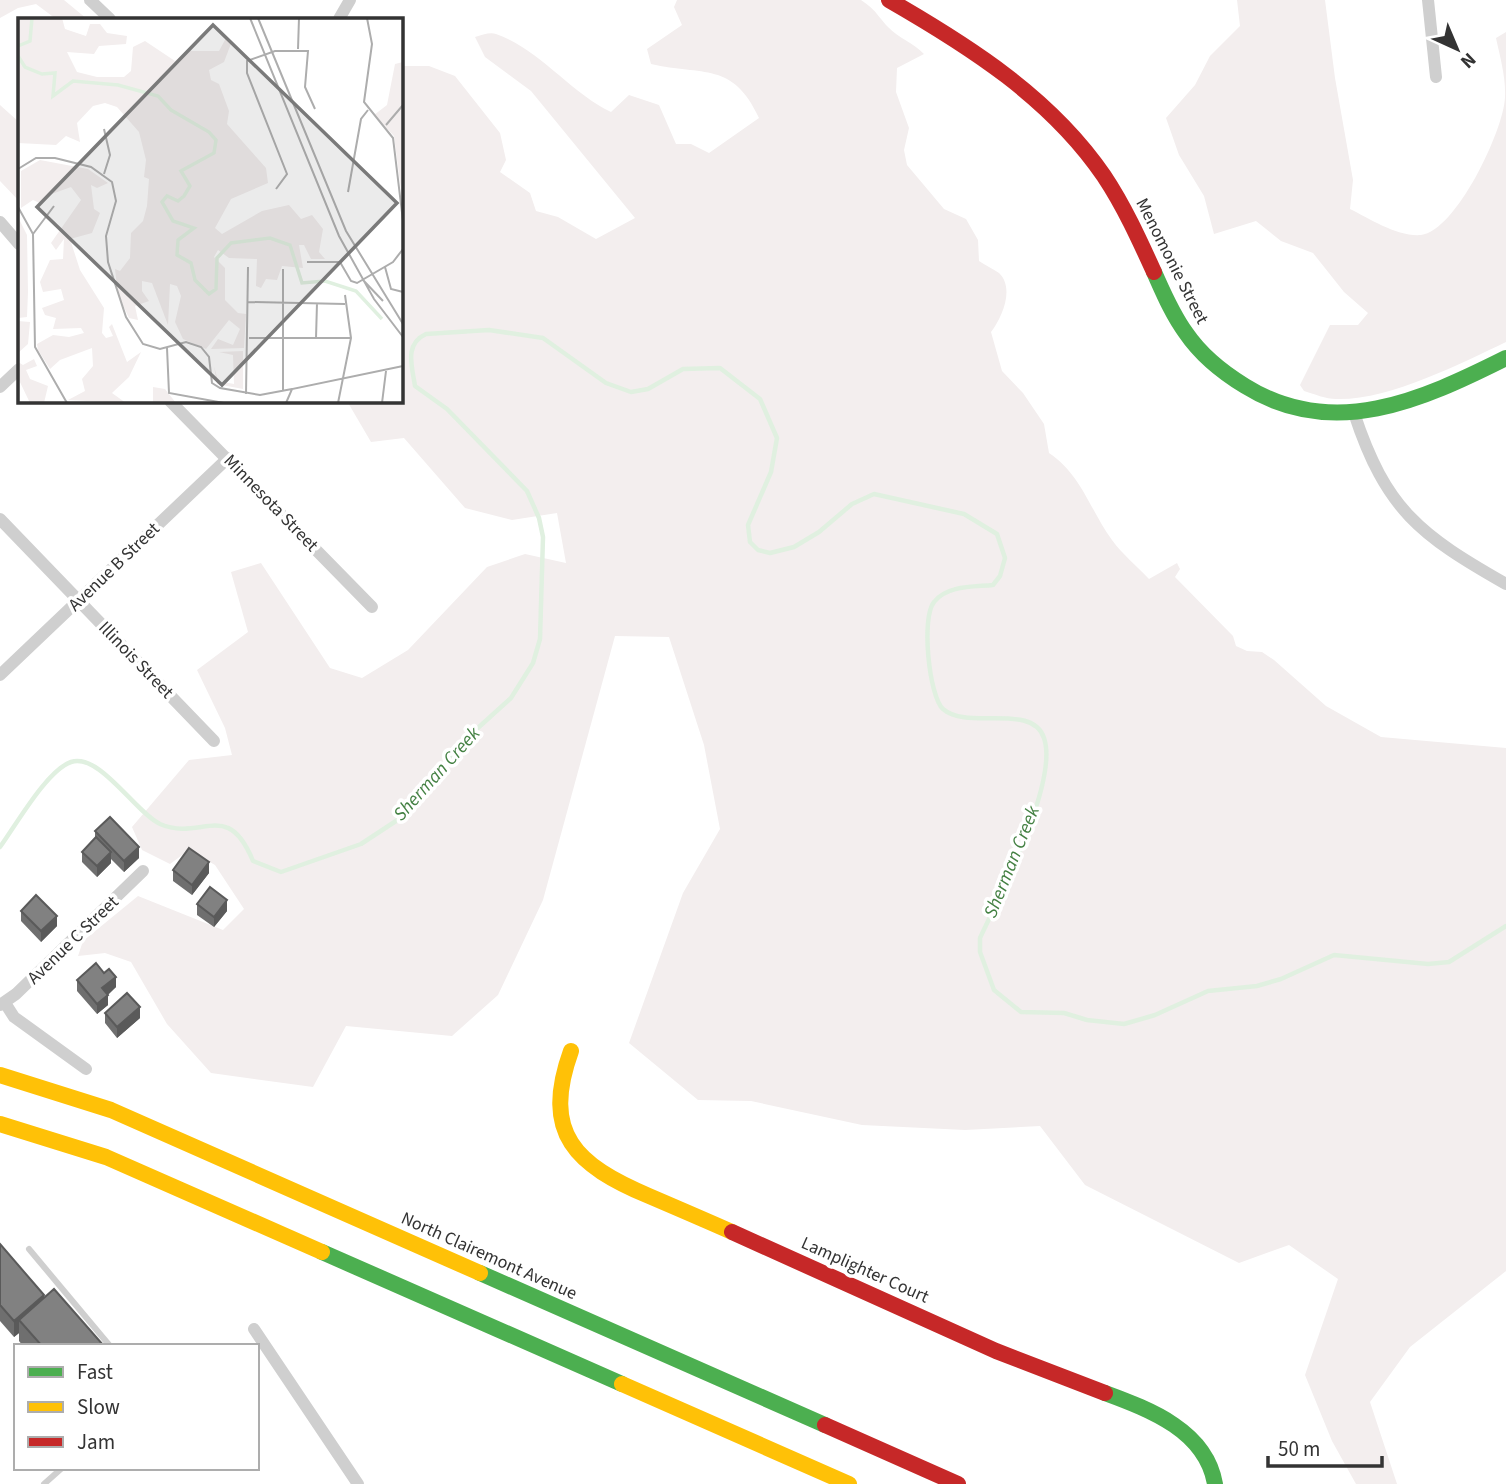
<svg xmlns="http://www.w3.org/2000/svg" width="1506" height="1484" viewBox="0 0 1506 1484" font-family="'Source Sans 3',sans-serif">
<style>
.green{fill:#f3eeee}
.lines{fill:none;stroke-linecap:round;stroke-linejoin:round}
.stream{stroke:#e0f0e0;stroke-width:4.5}
.lane{stroke:#cfcfcf;stroke-width:6}
.street{stroke:#cfcfcf;stroke-width:12}
.fast{stroke:#4caf50;stroke-width:16}
.slow{stroke:#ffc107;stroke-width:16}
.jam{stroke:#c62828;stroke-width:16}
.wall{fill:#6f6f6f}
.shaded-wall{fill:#5a5a5a}
.building{fill:#818181;stroke:#5a5a5a;stroke-width:2}
.labels{text-anchor:middle;dominant-baseline:central;stroke-width:7;stroke-linejoin:round;paint-order:stroke}
.street-label{font-size:18px;fill:#333;stroke:#fff}
.water-label{font-size:19px;font-style:italic;fill:#448143;stroke:#fff}
.inset-river{fill:none;stroke:#e0f0e0;stroke-width:3.5}
.inset-road{fill:none;stroke:#adadad;stroke-width:2}
.view{fill:#7a7a7a;fill-opacity:0.15;stroke:#7a7a7a;stroke-width:3.5}
.inset-edge{fill:none;stroke:#333;stroke-width:3.5}
</style>
<rect width="100%" height="100%" fill="#fff"/>
<path class="green" d="M0,0H64L87,19H56L36,4L18,8L0,18Z
M677,0H861C877,11 876,14 888,27C898,38 914,43 924,54L897,68L896,92L909,128L904,150L907,165L944,209L966,219L978,240L979,261C985,265 993,269 999,273C1015,288 1002,318 991,332L1002,371L1023,393L1044,424L1049,453C1081,474 1090,510 1112,540C1122,554 1137,566 1149,579L1177,563L1180,569L1175,577L1233,636L1236,646L1247,651L1262,652L1274,660L1326,706L1381,737L1506,748V1271L1410,1347L1370,1402L1397,1484H1356L1332,1441L1305,1375L1338,1279L1289,1245L1239,1263L1085,1185L1040,1126L965,1130L862,1125L751,1101L698,1100L629,1043L683,893L720,829L704,745L669,637L615,636L543,900L498,995L452,1036L346,1026L313,1087L211,1073L167,1024L131,962L105,953L78,956L83,941L138,896L223,930L244,909L215,865L189,850L170,864L142,850L132,827L189,760L232,755L225,728L197,670L248,632L231,572L261,563L330,668L362,678L408,650L487,567L525,554L566,563L557,513L512,520L465,508L404,438L371,442L347,401H401V66H429L455,76L500,133L506,160L500,172L530,193L536,211L558,217L596,239L635,218L531,91L485,57L475,37C482,35 490,32 496,34C538,48 570,92 611,112L629,95L659,105L676,144H691L709,153L759,118C733,61 703,76 651,64L647,49L682,25L674,7Z
M1237,0H1325L1335,78L1353,180L1350,209C1370,219 1398,237 1421,235C1456,231 1504,130 1505,97C1506,77 1500,57 1496,38L1506,32V342C1460,364 1387,401 1336,399C1326,399 1314,394 1304,391L1300,385L1330,325H1358L1368,313L1344,292L1313,253L1281,241L1256,221L1214,234L1204,196L1179,155L1166,118L1195,85L1210,56L1240,26Z
M0,105L19,122V201L0,181Z"/>
<g class="lines">
<path class="stream" d="M0,847C16,825 47,770 71,762C99,752 136,813 160,824C202,842 227,798 253,861L281,872L361,844L399,819L458,746L511,698L533,663L540,639L543,537L539,518L527,491L447,409L415,386C412,366 404,344 426,334L489,330L543,338L606,383L631,392L648,389L683,369L720,368L760,399L777,438L771,472L748,525L750,542L758,550L770,553L794,547L819,532L852,504L874,494L964,514L997,534L1005,558L1000,576L993,585C974,587 947,585 934,602C921,618 929,696 943,709C968,731 1032,702 1044,738C1059,781 999,897 980,938V952L994,990L1021,1012L1064,1013L1087,1020L1124,1024L1155,1015L1208,991L1257,986L1281,979L1334,955L1428,964L1449,962L1506,926"/>
<path class="lane" d="M29,1249L110,1346
M44,1484L62,1468"/>
<path class="street" d="M90,0L110,19
M1428,0L1436,77
M339,19L350,0
M0,222L19,244
M0,387L19,369
M170,401L372,607
M1354,413C1386,510 1420,535 1506,584
M0,519L214,741
M0,675L228,458
M5,1003L14,1017L86,1069
M0,1005L16,994L143,871
M254,1329L358,1484"/>
<path class="fast" d="M1154,272C1163,292 1172,314 1186,333C1201,355 1222,372 1245,386C1333,441 1422,400 1506,358
M322,1252L622,1384
M480,1273L825,1425
M1105,1393C1151,1410 1206,1431 1215,1484"/>
<path class="slow" d="M571,1051C541,1134 576,1165 649,1196C677,1208 705,1220 732,1232
M0,1075L111,1110L480,1273
M0,1124L106,1157L322,1252
M622,1384L849,1484"/>
<path class="jam" d="M889,0C969,46 1051,98 1104,176C1124,206 1139,239 1154,272
M732,1232L996,1351L1105,1393
M825,1425L958,1484"/>
</g>
<path class="wall" d="M95,831L139,858L124,872L111,859V863L97,877L82,862V852L95,838Z
M173,870L209,873L192,895L173,881Z
M197,904L227,911L214,927L197,915Z
M21,911L57,926L41,942L21,921Z
M77,980L116,987L108,995V1005L97,1014L77,991Z
M105,1013L140,1018L117,1038L105,1023Z
M0,1244L44,1298L104,1346H23L19,1341V1333L14,1337L0,1321Z"/>
<path class="shaded-wall" d="M139,847V858L124,872V861Z
M111,852V863L97,877V866Z
M209,862V873L192,895V885Z
M227,900V911L214,927V917Z
M57,916V926L41,942V931Z
M116,977V987L106,996L108,995V1005L97,1014V1004L102,988Z
M140,1007V1018L117,1038V1027Z
M44,1295V1311L19,1320V1333L14,1337V1321Z"/>
<path class="building" d="M110,817L139,847L124,861L95,831Z
M96,837L111,852L97,866L82,852Z
M189,848L209,862L192,885L173,870Z
M210,887L227,900L214,917L197,904Z
M36,895L57,916L41,931L21,911Z
M96,963L104,973L109,969L116,977L102,988L108,995L97,1004L77,980Z
M127,993L140,1007L117,1027L105,1013Z
M0,1244L44,1295L14,1321L0,1305Z
M54,1289L104,1346H42L19,1320Z"/>
<g class="labels">
<g class="street-label">
<text transform="translate(1172 261) rotate(63)">Menomonie Street</text>
<text transform="translate(271 503) rotate(46)">Minnesota Street</text>
<text transform="translate(114 567) rotate(-44)">Avenue B Street</text>
<text transform="translate(136 660) rotate(46)">Illinois Street</text>
<text transform="translate(73 940) rotate(-44)">Avenue C Street</text>
<text transform="translate(489 1256) rotate(24)">North Clairemont Avenue</text>
<text transform="translate(865 1270) rotate(24)">Lamplighter Court</text>
</g>
<g class="water-label">
<text transform="translate(437 774) rotate(-48)">Sherman Creek</text>
<text transform="translate(1012 862) rotate(-68)">Sherman Creek</text>
</g>
</g>
<g transform="translate(18 18)">
<rect width="385" height="385" fill="#fff"/>
<path d="M0,0H44L47,11L68,18L72,6H82L89,15L109,18L108,26L81,28L76,36L49,34L59,54L79,59H106L113,53L115,29L127,23L157,43L168,33H201L208,20L214,23L206,44L191,52L193,62L201,66L211,93L209,106L248,150L250,165L213,181L197,210L204,216L244,193L271,187L283,201L294,197L305,211L301,234L307,241H293L286,227H281L285,250L264,248L259,262L248,261L243,270L238,268L239,241L211,240L200,232L196,239L207,250V282L220,295L228,296L226,330L193,331L200,321L215,327L222,311L211,302L188,331L165,321L157,304L163,278L159,268L152,266L150,307L134,265L124,263V273L131,283L117,288L120,302L111,300L100,277L97,251L102,253L112,240L113,215L125,203L129,188L131,161L126,159L128,142L121,114L99,89L87,85L75,88L59,105L62,124L48,118L38,127L0,125ZM385,44V187L376,118L356,97L369,87L377,46ZM22,142L70,151L90,165L79,170L73,167L76,191L82,195L74,215L52,221L62,252L86,290L84,315L88,320L95,318L91,309L94,306L109,344L123,334L111,359L94,375L108,385L50,382L67,373L64,361L75,348L74,330L42,342L32,351L20,332L19,326L35,317L51,319L66,315L63,310L35,311L38,300L27,297L24,290L46,282L43,271L25,274L22,264L32,242L45,241L46,221L38,232L33,225L63,182L53,169L31,177L24,186L15,182L3,190V153ZM0,199L9,217L10,274L9,299L0,300ZM0,303L12,304L10,326L0,335ZM225,333V371L199,366L196,348L200,363L216,366L215,337L201,334ZM16,341L19,348L8,352L12,361L30,368L26,385H12L0,360V344L5,347ZM135,369L147,371L158,385H135Z" fill="#f3eeee"/>
<path class="inset-river" d="M0,28L12,23L14,0M0,38L7,49L24,56L37,55L35,78L55,63L100,67L140,78L153,92L191,114L198,122L196,135L163,153L172,168L166,178L160,183L149,178L144,184L155,203L176,210L160,222L159,237L173,245L177,262L191,276L198,271L199,240L213,225L252,220L272,227L284,265L307,263L338,273L364,301"/>
<path class="inset-road" d="M232,0L321,218L356,281L385,319M240,0L328,213L385,306M349,0L354,26L346,84L375,120L385,203M280,31L281,0M368,107L385,87M86,111L92,137L86,156M0,151L18,140H37L73,149L94,164L98,183L88,218L90,244L108,299L125,326L142,331L168,324L183,329L191,339L194,365L202,370L242,377L274,371M0,151V189L15,216L17,329L49,385M258,171L269,156L229,55V43L257,33H290L287,69L297,91M330,174L343,101L350,92M15,216L36,188M289,244H322L333,263L339,265L375,244L385,231M367,249L373,271L385,274M345,262L365,283M230,284L327,286M231,320H333M298,320L299,285M149,330L151,375L206,385M265,373V251M228,376L230,249M268,385L274,371L385,348M320,385L333,320L327,277M364,385L368,353"/>
<path class="view" d="M195,7L379,185L204,367L19,189Z"/>
<rect width="385" height="385" class="inset-edge"/>
</g>
<rect x="14" y="1344" width="245" height="126" fill="#ffffff" stroke="#adadad" stroke-width="2"/>
<rect x="28" y="1367" width="35" height="10" fill="#4caf50" stroke="#adadad" stroke-width="2"/>
<text x="77" y="1379" font-size="21" fill="#333333">Fast</text>
<rect x="28" y="1402" width="35" height="10" fill="#ffc107" stroke="#adadad" stroke-width="2"/>
<text x="77" y="1414" font-size="21" fill="#333333">Slow</text>
<rect x="28" y="1437" width="35" height="10" fill="#c62828" stroke="#adadad" stroke-width="2"/>
<text x="77" y="1449" font-size="21" fill="#333333">Jam</text>
<g transform="translate(1457 49) rotate(136)" stroke="#ffffff" stroke-width="5" paint-order="stroke">
<path d="M0-5L12 26L0 18L-12 26Z" fill="#333333"/>
<text y="-10" font-size="19" font-weight="bold" text-anchor="middle" fill="#333333">N</text>
</g>
<path d="M1268 1456v10h114v-10" fill="none" stroke="#333333" stroke-width="3.5"/>
<text x="1278" y="1456" font-size="21" fill="#333333" stroke="#ffffff" stroke-width="5" paint-order="stroke">50 m</text>
</svg>
